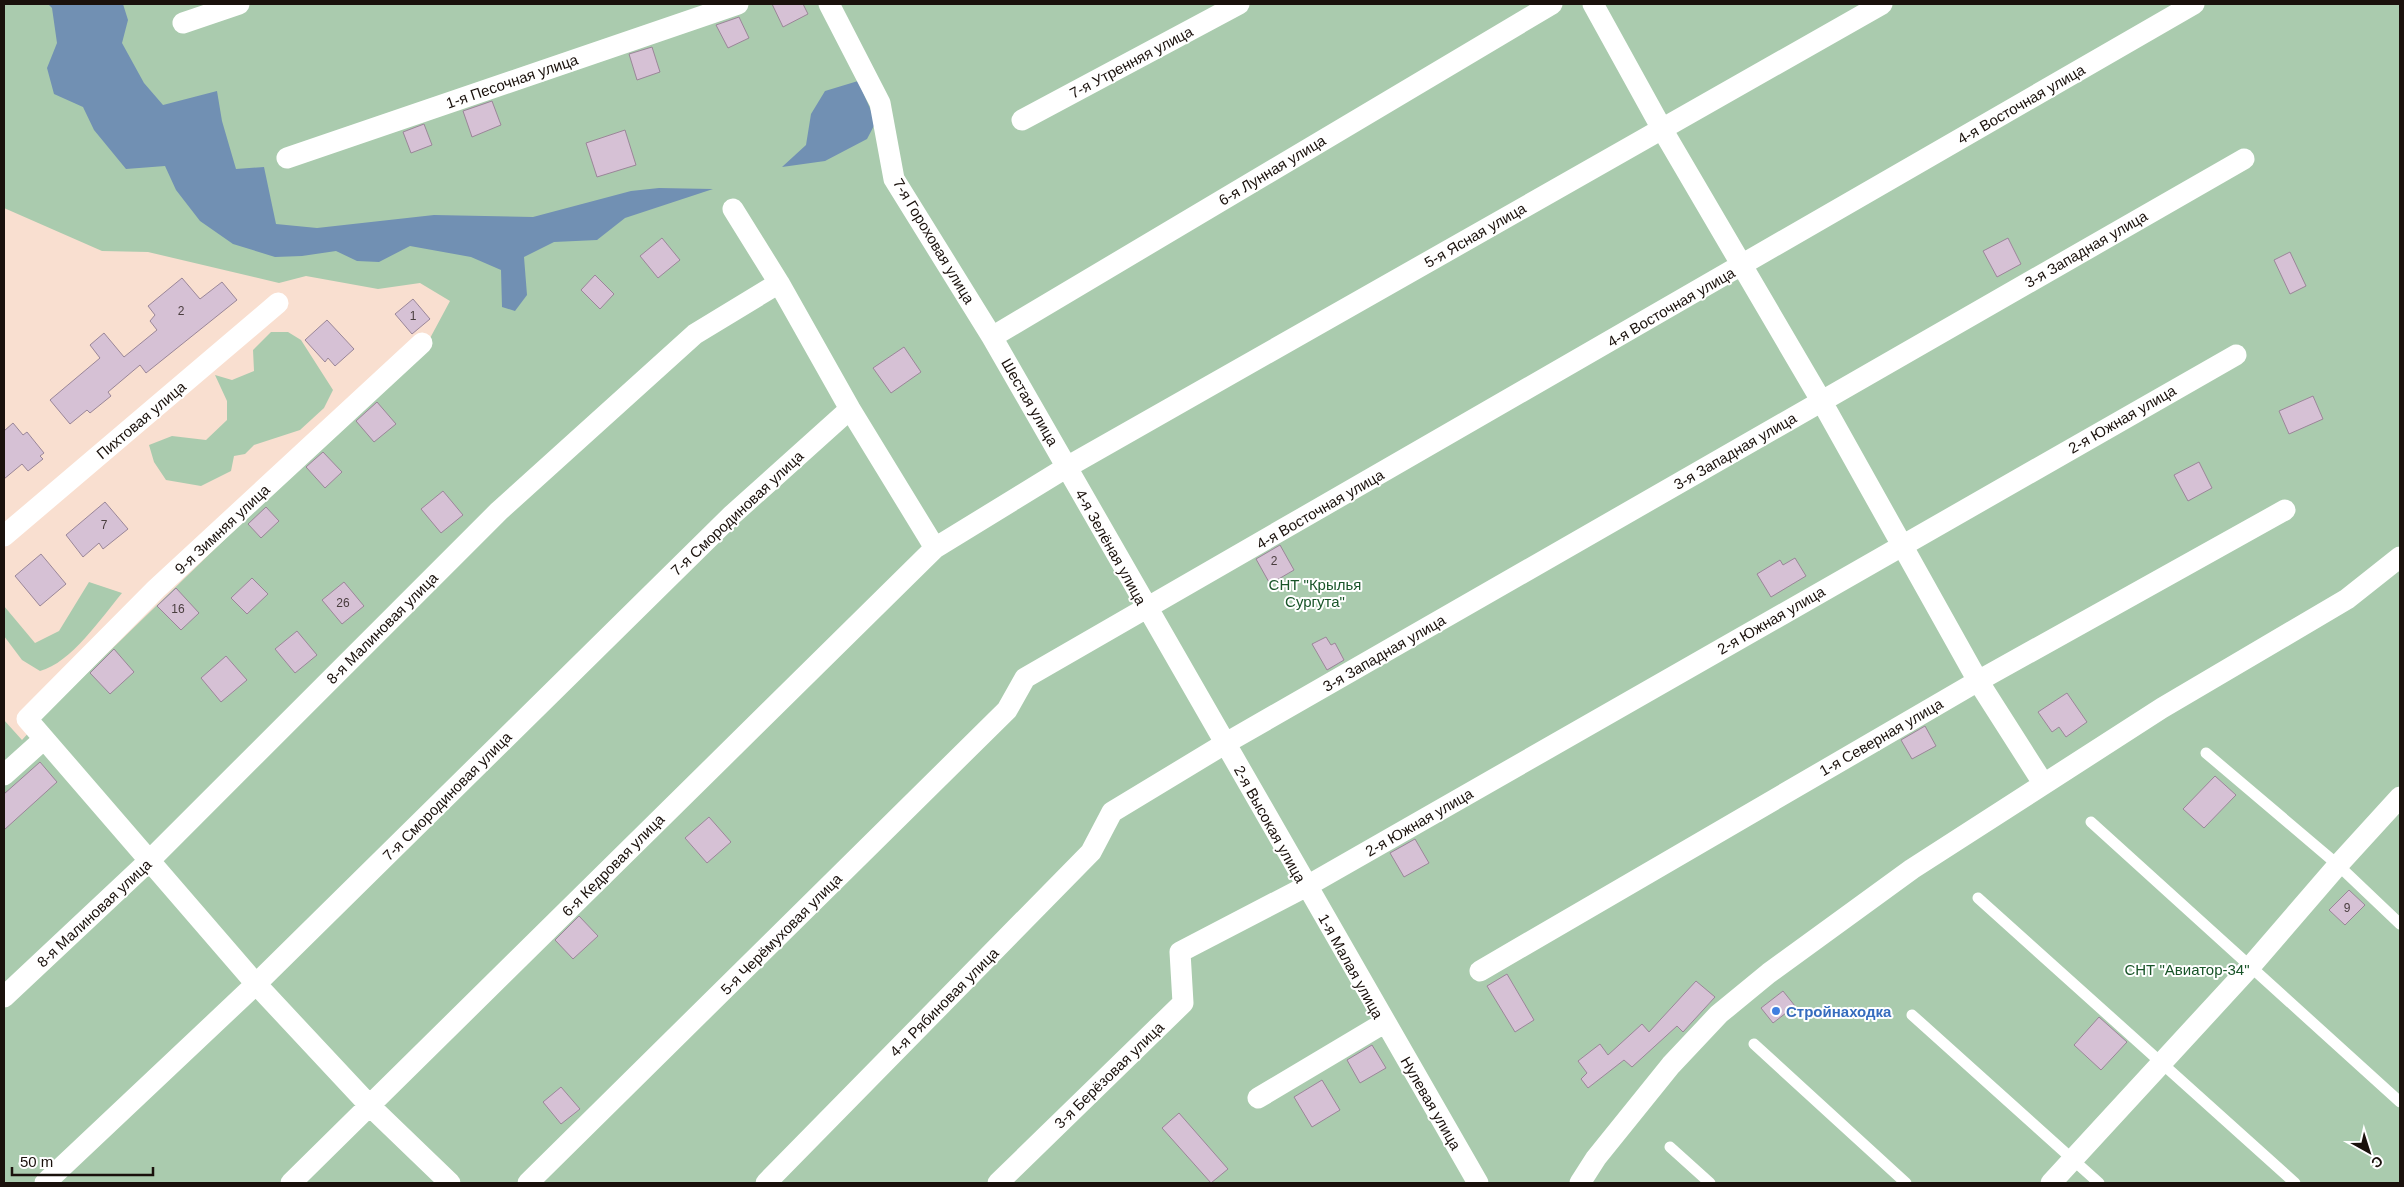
<svg xmlns="http://www.w3.org/2000/svg" width="2404" height="1187" viewBox="0 0 2404 1187" font-family="Arial,sans-serif">
<style>
.green{fill:#aacbae}
.water{fill:#7190b3}
.building{fill:#d6c1d5;stroke:#9a8698}
.lines{fill:none;stroke-linecap:round;stroke-linejoin:round}
.service{stroke:#fff;stroke-width:11}
.minor{stroke:#fff;stroke-width:21}
.shop-dot{fill:#3f7fe0;stroke:#fff;stroke-width:2}
.labels{text-anchor:middle;dominant-baseline:central;stroke-width:4;stroke-linejoin:round;paint-order:stroke}
.number-label{font-size:12px;fill:#493d3e}
.street-label{font-size:15px;fill:#1a110c;stroke:#fff}
.park-label{font-size:15px;fill:#185428;stroke:#fff}
.shop-label{font-size:15px;font-weight:bold;fill:#366cbe;stroke:#fff;text-anchor:start}
</style>
<rect width="100%" height="100%" fill="#f9dfd0"/>
<path class="green" d="M4,4H2400V1183H4V720L22,740L50,709L256,509L421,355L450,301L420,283L378,289L306,276L279,283L148,252L102,251L4,208Z
M271,332H288L301,340L333,390L324,408L300,430L254,445L245,454L234,456L231,471L201,486L166,480L154,462L149,445L172,436L206,440L227,420V401L215,375L232,380L254,371L253,350Z
M89,582L122,593C102,617 71,663 40,671L22,660L4,636V606L35,643L59,631Z"/>
<path class="water" d="M48,4H123L128,20L122,43L144,83L163,105L217,91L222,121L236,169L264,167L276,224L317,228L434,215L533,217L631,191L659,188L713,189L625,218L597,240L554,242L524,257L527,295L515,311L502,307L501,270L471,257L410,246L379,262L357,261L336,251L302,256L275,257L233,244L200,221L176,190L165,166L126,169L94,130L83,107L54,94L47,68L57,43L52,8Z
M858,81L876,122L867,139L825,161L782,167L806,145L811,114L825,91Z"/>
<path class="building" d="M772,4H803L808,14L783,27Z
M739,17L749,38L728,48L716,25Z
M652,47L660,72L637,80L629,54Z
M492,101L501,125L472,137L463,111Z
M424,124L432,145L411,153L403,132Z
M625,130L636,165L597,177L586,143Z
M662,238L680,260L658,278L640,256Z
M2008,238L2021,264L1997,277L1983,251Z
M2290,252L2306,286L2290,294L2274,260Z
M595,275L614,294L600,309L581,290Z
M182,278L200,299L222,282L237,300L146,373L140,365L108,392L111,396L90,413L87,410L70,424L50,400L100,358L90,345L104,333L124,357L157,330L150,321L155,315L148,306Z
M413,299L430,319L412,334L395,314Z
M327,320L354,349L335,366L328,358L325,362L305,340Z
M904,347L921,372L891,393L873,368Z
M2313,396L2323,419L2289,434L2279,411Z
M377,402L396,424L374,442L356,421Z
M13,423L23,435L27,432L44,453L40,456L43,459L28,471L22,464L4,479V431Z
M323,452L342,472L325,488L306,467Z
M2199,462L2212,488L2188,501L2174,475Z
M443,491L463,515L441,533L421,509Z
M105,502L128,529L103,549L99,543L83,557L66,535Z
M266,507L279,521L261,538L248,524Z
M1280,545L1294,570L1270,584L1256,559Z
M41,554L66,584L40,606L15,576Z
M1795,558L1806,576L1771,597L1757,574L1780,560L1783,565Z
M252,578L268,594L247,614L231,598Z
M344,582L364,606L342,624L322,600Z
M176,588L199,613L181,630L157,606Z
M297,631L317,655L295,673L275,649Z
M1326,637L1331,645L1335,643L1344,660L1327,670L1312,644Z
M114,649L134,672L110,694L90,673Z
M226,656L247,680L221,702L201,678Z
M2067,693L2087,722L2066,737L2059,727L2052,732L2038,712Z
M1925,726L1936,746L1912,759L1901,740Z
M40,762L57,782L4,830V794Z
M2215,776L2236,795L2204,828L2183,809Z
M709,817L731,842L707,863L685,838Z
M1415,839L1429,863L1404,877L1390,853Z
M2349,890L2365,905L2345,925L2329,910Z
M579,916L598,936L573,959L555,940Z
M1507,974L1534,1020L1515,1032L1487,986Z
M1696,981L1715,997L1683,1032L1677,1026L1632,1067L1624,1060L1588,1088L1581,1079L1587,1073L1578,1061L1600,1044L1608,1055L1642,1024L1649,1032Z
M1783,991L1795,1006L1773,1023L1761,1008Z
M2099,1017L2127,1042L2101,1070L2074,1045Z
M1372,1045L1386,1068L1360,1083L1347,1060Z
M1322,1080L1340,1110L1312,1127L1294,1097Z
M561,1087L580,1109L561,1124L543,1102Z
M1179,1113L1228,1169L1211,1183L1162,1128Z"/>
<g class="lines">
<path class="service" d="M2206,753L2338,865L2400,924
M2091,822L2400,1102
M1978,898L2295,1183
M1912,1015L2099,1183
M1754,1044L1906,1183
M1670,1147L1710,1183"/>
<path class="minor" d="M829,4L880,103L894,179L992,337L1478,1183
M1593,4L1662,129L1822,402L1978,681L2043,783
M183,23L239,4
M1022,120L1239,4
M287,158L738,4
M733,209L779,283L850,409L935,548
M992,337L1552,4
M422,343L156,589L27,719L256,984L370,1106L450,1183
M4,536L278,303
M4,775L44,739
M1480,971L1978,681L2285,510
M4,997L150,860L499,511L695,334L779,283
M1258,1098L1384,1023
M45,1183L256,984L732,515L850,409
M291,1183L935,548L1067,467L1882,4
M528,1183L1007,710L1025,678L2194,4
M766,1183L1091,852L1112,812L1226,743L2244,159
M998,1183L1183,1003L1180,952L1307,886L2236,355
M1580,1183L1596,1158L1671,1065L1719,1014L1769,973L1912,869L2162,708L2347,599L2400,557
M2051,1183L2250,967L2338,865L2400,797"/>
</g>
<circle class="shop-dot" cx="1776" cy="1011" r="5"/>
<g class="labels">
<g class="number-label">
<text x="181" y="311">2</text>
<text x="413" y="316">1</text>
<text x="104" y="525">7</text>
<text x="1274" y="561">2</text>
<text x="343" y="603">26</text>
<text x="178" y="609">16</text>
<text x="2347" y="908">9</text>
</g>
<g class="street-label">
<text transform="translate(1131 62) rotate(-28)">7-я Утренняя улица</text>
<text transform="translate(512 81) rotate(-19)">1-я Песочная улица</text>
<text transform="translate(2021 104) rotate(-30)">4-я Восточная улица</text>
<text transform="translate(1272 170) rotate(-31)">6-я Лунная улица</text>
<text transform="translate(1475 235) rotate(-30)">5-я Ясная улица</text>
<text transform="translate(934 241) rotate(59)">7-я Гороховая улица</text>
<text transform="translate(2086 249) rotate(-30)">3-я Западная улица</text>
<text transform="translate(1671 307) rotate(-30)">4-я Восточная улица</text>
<text transform="translate(1030 402) rotate(60)">Шестая улица</text>
<text transform="translate(2122 419) rotate(-30)">2-я Южная улица</text>
<text transform="translate(141 420) rotate(-40)">Пихтовая улица</text>
<text transform="translate(1735 451) rotate(-30)">3-я Западная улица</text>
<text transform="translate(1320 509) rotate(-30)">4-я Восточная улица</text>
<text transform="translate(737 513) rotate(-43)">7-я Смородиновая улица</text>
<text transform="translate(222 529) rotate(-43)">9-я Зимняя улица</text>
<text transform="translate(1111 547) rotate(61)">4-я Зелёная улица</text>
<text transform="translate(1771 620) rotate(-30)">2-я Южная улица</text>
<text transform="translate(382 628) rotate(-45)">8-я Малиновая улица</text>
<text transform="translate(1384 653) rotate(-30)">3-я Западная улица</text>
<text transform="translate(1881 737) rotate(-30)">1-я Северная улица</text>
<text transform="translate(447 796) rotate(-45)">7-я Смородиновая улица</text>
<text transform="translate(1419 822) rotate(-30)">2-я Южная улица</text>
<text transform="translate(1270 824) rotate(61)">2-я Высокая улица</text>
<text transform="translate(613 865) rotate(-45)">6-я Кедровая улица</text>
<text transform="translate(94 913) rotate(-43)">8-я Малиновая улица</text>
<text transform="translate(781 934) rotate(-45)">5-я Черёмуховая улица</text>
<text transform="translate(1351 966) rotate(61)">1-я Малая улица</text>
<text transform="translate(944 1002) rotate(-45)">4-я Рябиновая улица</text>
<text transform="translate(1109 1075) rotate(-44)">3-я Берёзовая улица</text>
<text transform="translate(1431 1103) rotate(60)">Нулевая улица</text>
</g>
<g class="park-label">
<text x="1315" y="584">CНТ "Крылья<tspan x="1315" dy="17">Сургута"</tspan></text>
<text x="2187" y="969">СНТ "Авиатор-34"</text>
</g>
<g class="shop-label">
<text x="1786" y="1011">Стройнаходка</text>
</g>
</g>
<rect width="2404" height="1187" fill="none" stroke="#1a110c" stroke-width="10"/>
<g transform="translate(2369 1152) rotate(141)" stroke="#ffffff" stroke-width="4" paint-order="stroke">
<path d="M0-4L9 19L0 12L-9 19Z" fill="#1a110c"/>
<text y="-8" font-size="14" font-weight="bold" text-anchor="middle" fill="#1a110c">С</text>
</g>
<path d="M12 1167v8h141v-8" fill="none" stroke="#1a110c" stroke-width="2.5"/>
<text x="20" y="1167" font-size="15" fill="#1a110c" stroke="#ffffff" stroke-width="4" paint-order="stroke">50 m</text>
</svg>
